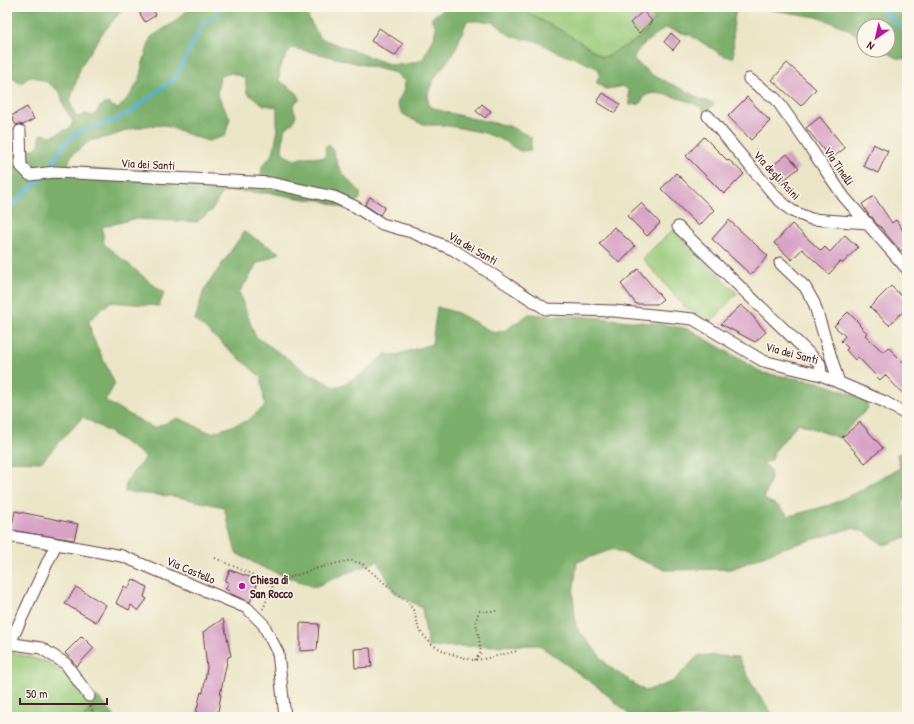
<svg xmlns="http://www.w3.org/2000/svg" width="914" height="724" viewBox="0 0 914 724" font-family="'Patrick Hand',sans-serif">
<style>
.green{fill:#99ca7a;stroke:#727452}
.forest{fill:#7aae6a;stroke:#62664a;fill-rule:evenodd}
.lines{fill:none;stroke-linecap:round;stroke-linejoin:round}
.stream{stroke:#55b2d3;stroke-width:3.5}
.building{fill:#d7a2c5}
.street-casing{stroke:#623d42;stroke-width:13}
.path{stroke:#623d42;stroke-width:2;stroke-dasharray:1 3;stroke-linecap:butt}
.street{stroke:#fff;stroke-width:11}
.poi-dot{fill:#b5179e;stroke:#fbf7ec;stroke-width:1.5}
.labels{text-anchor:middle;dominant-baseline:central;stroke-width:3;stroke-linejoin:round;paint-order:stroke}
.street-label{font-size:12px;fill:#4a1f2b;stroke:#fbf7ec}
.poi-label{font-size:12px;font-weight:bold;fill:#4a1f2b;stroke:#fbf7ec;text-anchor:start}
</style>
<rect width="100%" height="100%" fill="#fbf7ec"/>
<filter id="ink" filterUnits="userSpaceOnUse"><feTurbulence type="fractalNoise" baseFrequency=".025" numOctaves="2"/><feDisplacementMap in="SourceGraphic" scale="8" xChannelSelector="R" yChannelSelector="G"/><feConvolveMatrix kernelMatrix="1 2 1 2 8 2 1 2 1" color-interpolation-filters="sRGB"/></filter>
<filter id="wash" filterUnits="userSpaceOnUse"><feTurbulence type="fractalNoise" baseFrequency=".012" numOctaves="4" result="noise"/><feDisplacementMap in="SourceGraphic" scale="16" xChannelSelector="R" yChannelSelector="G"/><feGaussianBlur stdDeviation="0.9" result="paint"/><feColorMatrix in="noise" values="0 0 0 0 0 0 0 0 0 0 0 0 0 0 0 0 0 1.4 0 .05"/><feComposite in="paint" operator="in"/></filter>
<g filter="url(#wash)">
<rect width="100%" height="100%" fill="#ebe5c7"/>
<path class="green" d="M514,7H636L649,12L655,19L645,33L633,42L614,52L609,56L602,57L585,45L564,32L535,17L526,11Z
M673,230L737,293L710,324L684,306L642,258Z
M7,651L47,662L99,698L83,717H7Z"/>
<path class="forest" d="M7,7H124L101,35L81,66L70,101L75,116L78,117L86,114L94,116L100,107L107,103L118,109L131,94L139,80L142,66L151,37L173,23L190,8L304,7L309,19L320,38L391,65L406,64L416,62L423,59L434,38L436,27L431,19L434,16L446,7H514L526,11L535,17L564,32L585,45L602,57L609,56L614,52L633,42L645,33L655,19L649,12L636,7H736L733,29L734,57L724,56L690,35L665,28C654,37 638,45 633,59L652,75L688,92L702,100L707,101L714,104L706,113C704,111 701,108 699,106C689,101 654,88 645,96C643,98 641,102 640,104L630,105L628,89L622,86L615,88L605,89L596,82L600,75L599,69L572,57H569L559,53L539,42L528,39H520L508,34L495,23L486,21H467C462,32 458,45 452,55C441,71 424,85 429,106L442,111L470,118L509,126L531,137V150L520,151L502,140L485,133L455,127L440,125H428L417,122L403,114L397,104L404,90L405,82L396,73L312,52L291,48L280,67L279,80L297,93L300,99L296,101L293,107L296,115L293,123L287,127L284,131L282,151L288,157L295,160C304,156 313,156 322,158L326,156L325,147L329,144C335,152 335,162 341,171C346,179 354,184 360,192V199L346,209L321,200L304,199L271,193H259L243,191H228L222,193L212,210L197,222L134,219L102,227L104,244L150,282L164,293L159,306L110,302L89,321L92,336L115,384L105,401L154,428L178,418L211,433L247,421L265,406L261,377L195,320L204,290L244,232L280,253L256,264L249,278L239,292L255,336L304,370L336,388L364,373L385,354L393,356L432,344L437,307L458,313L494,333L506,330L529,314L556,316H578L662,324L689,329L763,373L818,382L866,399L868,408L839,438L798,423L774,452L772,460L762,463L770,469L771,478L764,499L778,506L789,516L830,505L861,490L875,481L900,468L897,454L907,452V497L903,502L906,521L907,537L884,545L865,532L852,528L780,549L732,569L666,570L613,549L577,562L573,595L576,627L608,666L645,691L672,682L699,655L738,657L757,693L775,717H632L603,691L539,645L428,647L422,608L394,592L378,561L352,571L314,587L264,568L236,553L224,507L178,497L125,492L126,481L146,457L109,432L83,417L41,462L7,461V146L17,153L26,150L35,149L39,145L41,134L52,136L70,128L73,121L65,109L60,92L47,82L31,76L20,84L10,75L7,76ZM232,73L245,78L247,93L264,105L277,107V124L278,129L273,154L262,166L260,186L90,169L68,164L71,156L90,141L111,136L132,129L146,126L164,125L195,137L208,141L225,136L230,118L217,94L220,76Z
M752,7H907V59L897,58L883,50H888V26H864V40L844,27L817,17Z
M99,698L115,717H83Z"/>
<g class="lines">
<path class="stream" d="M878,7L907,32
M48,170L67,140L82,131L116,120L133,110L175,78L204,22L216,17L221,7
M7,212L27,190L42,179L45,176"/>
</g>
<g id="blocks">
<path class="building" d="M136,7H152L156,15L145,22Z
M643,11L652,21L639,33L630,23Z
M379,28L403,44L395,56L371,41Z
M671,33L680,41L673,50L664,42Z
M787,63L816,89L801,106L772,80Z
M603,93L620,104L615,113L597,102Z
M747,97L770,121L751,140L728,116Z
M482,104L491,111L485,118L476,111Z
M27,107L34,119L23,125L19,124L16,125L11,116Z
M820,117L845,148L831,159L806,128Z
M704,137L728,161L729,160L744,174L724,194L686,156Z
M873,144L888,151L878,173L863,166Z
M787,154L799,168L780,183L769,169Z
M676,173L714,210L699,226L661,189Z
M874,196L892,223L896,220L907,236V247L901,251L886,234L879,225L878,226L872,217H870L862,204Z
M370,197L385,207L380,215L365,205Z
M641,203L660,223L647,236L627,216Z
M729,220L768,256L751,275L712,239Z
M792,224L821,251L825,247L830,252L845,235L858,247L843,263L840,262L829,274L802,249L792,260L774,243Z
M614,227L635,246L620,263L599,244Z
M638,269L663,299L657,304H636L621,284Z
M891,286L907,301V308L889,325L870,307Z
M741,305L749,312L766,332L755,342L721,324Z
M848,312L860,324L859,325L867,333L865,335L883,352L888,347L907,366V398L885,375L880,380L858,357L855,360L846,350L848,348L841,341L845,336L834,326Z
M860,422L883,448L865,463L842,437Z
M15,511L78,524L74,540L11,530Z
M230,570L258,580L255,591L250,602L229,593L230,591L225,589L229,583L225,581Z
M133,579L147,587L144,597L147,599L138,611L131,605L129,610L116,603L124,586L128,589Z
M76,587L106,605L96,622L65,604Z
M223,619L231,656L228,657L220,695H221L217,717H195L201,692L203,693L207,668L203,632Z
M300,623L319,624L317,650L300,651Z
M82,636L94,648L77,666L65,653Z
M370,648L372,667L355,668L354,649Z"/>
</g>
</g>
<g filter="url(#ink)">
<use href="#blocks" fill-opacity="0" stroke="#623d42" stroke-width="1"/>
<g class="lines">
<defs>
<path id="street" d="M749,79L776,99L798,130L844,197L907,269
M708,116L776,197L792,211L811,219L868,223
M20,131L21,166L30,175L55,172L271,183L334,197L356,207L382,224L411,232L454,250L546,309L614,311L693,319L763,361L821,375L885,402L907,415
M678,227L820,364L821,375
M780,263L805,287L814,303L839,383
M7,536L46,542L122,556L247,608L263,624L278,653L285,717
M7,643L41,648L66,664L89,696
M10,643L56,544"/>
</defs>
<use href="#street" class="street-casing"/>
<path class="path" d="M215,558L267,581L272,587
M263,609C266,603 270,588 275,584C283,578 341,560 352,561C355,561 358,563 361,563L408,603L414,611L419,630L431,644L445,652L472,660L484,659L517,651
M475,660L481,652L476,621L479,611H498
M91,706L94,717"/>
<use href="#street" class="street"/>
</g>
</g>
<circle class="poi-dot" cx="242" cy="586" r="4"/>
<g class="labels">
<g class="street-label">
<text transform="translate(148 164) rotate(3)">Via dei Santi</text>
<text transform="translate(839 166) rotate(56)">Via Tinelli</text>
<text transform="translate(777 175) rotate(47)">Via degli Asini</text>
<text transform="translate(473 248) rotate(30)">Via dei Santi</text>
<text transform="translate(792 353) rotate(15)">Via dei Santi</text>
<text transform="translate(191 570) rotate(23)">Via Castello</text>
</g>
<g class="poi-label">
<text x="250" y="579">Chiesa di<tspan x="250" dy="14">San Rocco</tspan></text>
</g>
</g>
<rect width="914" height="724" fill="none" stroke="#fbf7ec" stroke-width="24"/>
<g transform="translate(876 38) rotate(214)"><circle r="19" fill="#fbf7ec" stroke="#b4a19f"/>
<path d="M0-3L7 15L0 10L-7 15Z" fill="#b5179e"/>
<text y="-6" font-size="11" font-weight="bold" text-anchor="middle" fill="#4a1f2b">N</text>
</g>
<path d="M20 698v6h87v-6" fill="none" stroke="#4a1f2b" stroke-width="2"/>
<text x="26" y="698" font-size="12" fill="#4a1f2b" stroke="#fbf7ec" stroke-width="3" paint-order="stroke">50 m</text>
</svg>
